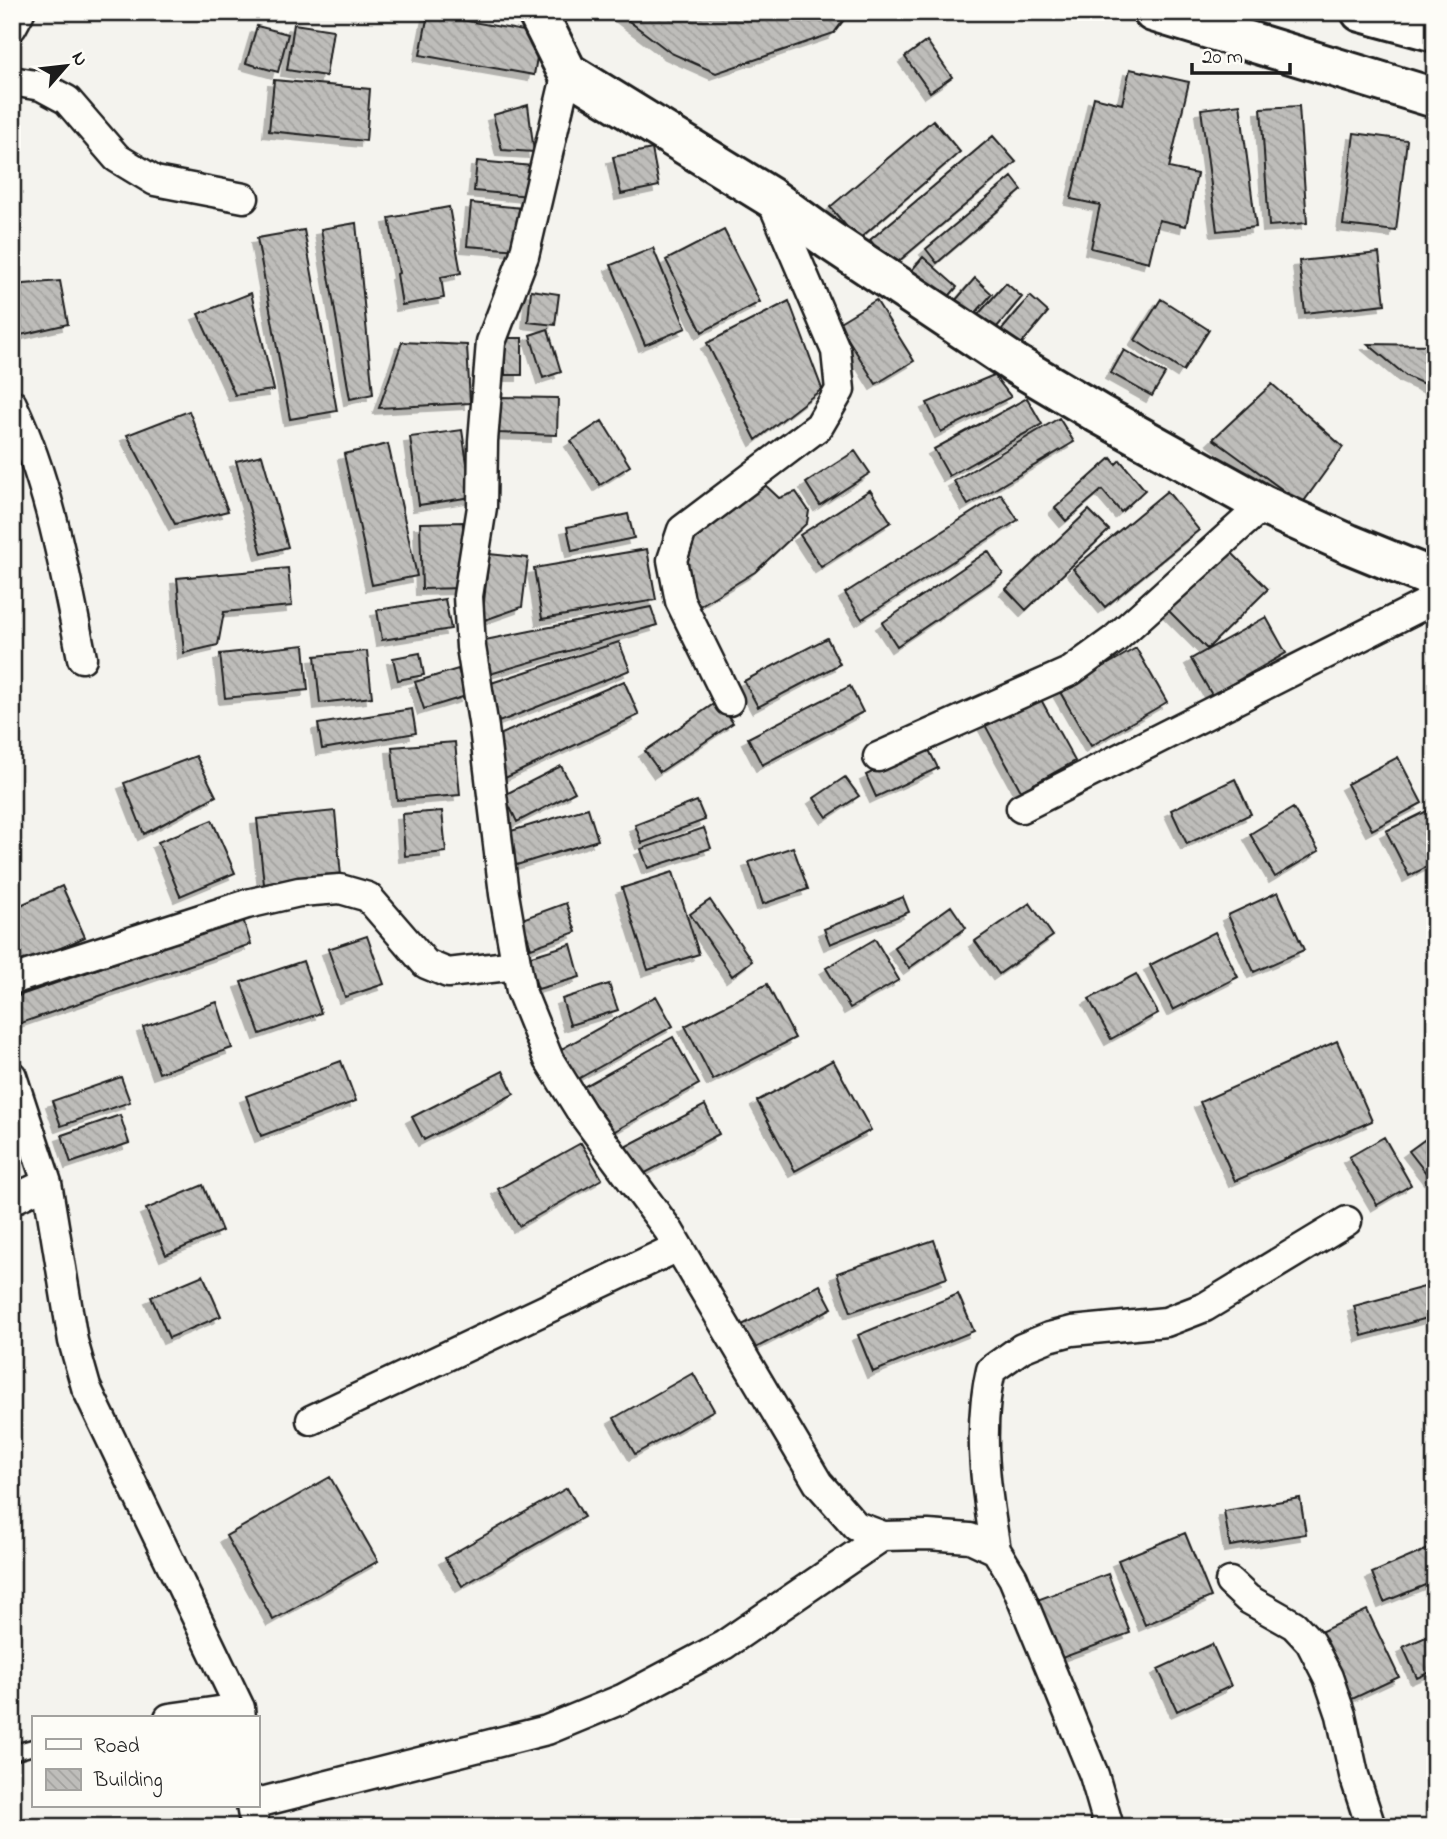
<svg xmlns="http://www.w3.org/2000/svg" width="1447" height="1839" viewBox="0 0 1447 1839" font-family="'Indie Flower',sans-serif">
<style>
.building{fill:url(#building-back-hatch);stroke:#1c1c1c;stroke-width:2;filter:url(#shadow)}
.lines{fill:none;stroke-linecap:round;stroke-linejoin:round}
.lane-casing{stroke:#1c1c1c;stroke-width:19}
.street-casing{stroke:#1c1c1c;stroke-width:33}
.secondary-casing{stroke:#1c1c1c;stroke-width:44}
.highway-casing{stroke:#1c1c1c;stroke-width:44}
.lane{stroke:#fdfcf7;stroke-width:14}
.street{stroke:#fdfcf7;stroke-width:28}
.secondary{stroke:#fdfcf7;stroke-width:38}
.highway{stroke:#fdfcf7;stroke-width:38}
</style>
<defs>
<pattern id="building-back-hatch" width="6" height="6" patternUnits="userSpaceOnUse" patternTransform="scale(1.75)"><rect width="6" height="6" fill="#bebdba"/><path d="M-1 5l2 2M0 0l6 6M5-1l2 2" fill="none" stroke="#a3a29f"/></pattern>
<filter id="shadow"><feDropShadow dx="-6" dy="6" stdDeviation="0" flood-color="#0004"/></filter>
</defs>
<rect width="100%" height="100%" fill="#f4f3ee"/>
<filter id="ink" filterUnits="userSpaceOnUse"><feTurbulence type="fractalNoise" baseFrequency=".0143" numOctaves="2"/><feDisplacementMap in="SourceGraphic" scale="14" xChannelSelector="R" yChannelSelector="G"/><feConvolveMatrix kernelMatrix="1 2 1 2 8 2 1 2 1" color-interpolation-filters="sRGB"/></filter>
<g filter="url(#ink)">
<path class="building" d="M617,12H826L846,17L834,33L716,73L671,53Z
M428,14L541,34L534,75L420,55Z
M294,24L333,30L326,76L287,70Z
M257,26L288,34L278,72L246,63Z
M927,41L952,77L930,92L905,57Z
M1130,69L1189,82L1169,168L1197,174L1186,226L1159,220L1149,262L1091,248L1100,205L1071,199L1094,97L1122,104Z
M274,80L370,89L366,141L269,131Z
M1240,104L1256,227L1217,231L1201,109Z
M528,105L534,152L502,150L493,115Z
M1299,106L1307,223L1269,226L1261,108Z
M933,120L960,152L858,240L830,207Z
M1354,133L1407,140L1396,231L1343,225Z
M993,136L1016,162L892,267L870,240Z
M652,149L659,186L621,194L613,157Z
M477,161L532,166L529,196L474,191Z
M1012,177L1022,190L937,263L926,249Z
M471,203L522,208L519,250L467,246Z
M449,207L461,273L441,277L444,298L402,305L397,274L399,273L389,218Z
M356,223L373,394L350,399L321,229Z
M304,230L337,411L290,419L257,238Z
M724,230L760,302L702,332L666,260Z
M653,248L686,328L645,345L611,265Z
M1379,253L1385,304L1305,313L1299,261Z
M923,257L957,287L940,307L906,277Z
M975,278L992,294L966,324L948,309Z
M60,281L68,324L12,337V285Z
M1006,283L1022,297L992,333L975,318Z
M531,290L559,294L555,325L528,322Z
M251,293L274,390L235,395L198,314Z
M1030,296L1048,312L1018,348L1000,332Z
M1161,299L1209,330L1183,371L1135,340Z
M876,300L914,361L876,384L838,323Z
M789,301L822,389L756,440L707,343Z
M548,329L561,372L543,378L530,335Z
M505,338H522V375H505Z
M402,342L467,345L470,403L379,408Z
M1368,344L1435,345V389L1406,376Z
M1124,350L1165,374L1152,396L1111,373Z
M994,375L1011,397L941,432L927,403Z
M1272,384L1343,447L1302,504L1213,439Z
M498,397L558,398L557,435L497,433Z
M1027,398L1042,424L949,476L934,449Z
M189,411L228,511L175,524L127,435Z
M1059,418L1074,442L968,505L954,481Z
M602,421L630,466L600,485L571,441Z
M462,430L472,497L419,505L410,437Z
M388,444L417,576L372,585L344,454Z
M855,451L870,473L820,505L806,483Z
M262,455L288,547L262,554L236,461Z
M1111,458L1116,464L1120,460L1145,490L1121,512L1102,490L1066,521L1055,508Z
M762,482L779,498L796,492L809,511L807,523L755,572L696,608L683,554L695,533Z
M870,490L891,522L821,567L800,535Z
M1167,491L1199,530L1105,607L1073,569Z
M1001,494L1018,520L862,619L845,593Z
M1089,510L1109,530L1026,610L1006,589Z
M628,514L634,538L572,551L567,527Z
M463,522L464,588L422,589L420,523Z
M647,549L656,600L542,619L534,568Z
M1229,550L1268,589L1207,649L1168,610Z
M988,551L1003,574L897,646L882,623Z
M489,554L528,558L522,607L482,621Z
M288,568L292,606L224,612L218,645L184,653L177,578Z
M445,599L451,629L382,640L377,610Z
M651,607L657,625L490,674L480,641Z
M1266,617L1286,653L1212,695L1191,659Z
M827,638L840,664L758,707L744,681Z
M619,642L630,670L499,722L488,684Z
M304,645L308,690L225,698L220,654Z
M1136,648L1167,702L1091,746L1060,692Z
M367,651L372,697L320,703L315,656Z
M420,653L424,675L398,680L393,658Z
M458,669L466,696L424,709L415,682Z
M624,681L639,715L505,778L497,736Z
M850,686L863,712L762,765L748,738Z
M1039,696L1075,761L1021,791L985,725Z
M718,701L733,723L660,772L645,751Z
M412,709L416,733L322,749L318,724Z
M455,742L460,795L397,800L392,747Z
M927,746L938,768L876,797L866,775Z
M196,756L216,796L144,834L124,783Z
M1398,757L1422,803L1372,830L1347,784Z
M561,766L575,792L517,822L504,795Z
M845,777L859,796L827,817L814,798Z
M1235,779L1251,814L1187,844L1171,810Z
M697,801L705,820L642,843L635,825Z
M1435,807V863L1409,876L1386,831Z
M588,808L598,840L510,867L501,834Z
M1293,808L1319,851L1275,877L1250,834Z
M335,811L341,876L264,884L257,819Z
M442,811L446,852L405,856L402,814Z
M212,820L235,873L180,896L158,842Z
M704,828L711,848L648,868L641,849Z
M793,847L808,889L763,904L749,862Z
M673,872L699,954L648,970L622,888Z
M62,886L85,937L12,971V909Z
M1278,892L1304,950L1254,972L1228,915Z
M903,897L909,912L830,944L824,929Z
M710,900L752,961L732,976L690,914Z
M566,903L576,932L531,948L522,919Z
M1030,903L1053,936L999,974L975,941Z
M951,906L966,928L909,968L894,947Z
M243,919L251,944L12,1026V998Z
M1215,932L1238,977L1173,1010L1150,965Z
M367,936L384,984L345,997L328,949Z
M875,939L899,980L850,1008L826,968Z
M571,944L580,977L538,989L528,957Z
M303,961L321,1013L260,1034L241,982Z
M1136,974L1158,1013L1111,1039L1089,999Z
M609,984L618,1010L570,1025L562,999Z
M767,984L795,1038L713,1080L685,1026Z
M656,996L673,1026L576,1080L560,1050Z
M217,1002L232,1048L159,1073L143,1027Z
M673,1037L699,1084L604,1137L578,1090Z
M1337,1041L1372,1121L1235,1181L1200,1102Z
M833,1060L871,1130L795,1171L757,1101Z
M341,1061L356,1101L261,1136L246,1096Z
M503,1071L514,1094L424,1140L412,1117Z
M121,1077L130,1102L61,1126L52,1101Z
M705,1105L719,1134L636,1178L621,1149Z
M120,1115L129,1143L71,1163L62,1135Z
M1435,1132V1174L1430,1178L1409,1151Z
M1384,1137L1411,1185L1377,1205L1349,1157Z
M581,1143L602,1179L519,1226L498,1189Z
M12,1160L19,1178L12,1180Z
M203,1185L222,1231L166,1255L146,1209Z
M934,1240L947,1278L851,1312L837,1273Z
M203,1275L221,1316L169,1338L151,1297Z
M1435,1284V1316L1362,1336L1354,1306Z
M820,1285L832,1308L750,1351L738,1327Z
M958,1294L974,1331L873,1372L858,1335Z
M693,1373L714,1410L635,1454L614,1418Z
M330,1477L378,1561L273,1620L226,1536Z
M567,1488L584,1517L462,1586L445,1558Z
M1300,1498L1306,1534L1230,1546L1224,1511Z
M1185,1533L1211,1597L1145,1625L1118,1560Z
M1435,1546V1581L1384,1602L1372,1573Z
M1108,1574L1130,1633L1059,1659L1037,1600Z
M1367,1610L1399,1677L1348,1701L1316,1634Z
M1435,1633V1670L1417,1678L1403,1647Z
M1212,1644L1231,1686L1177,1711L1158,1669Z"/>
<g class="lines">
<defs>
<path id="lane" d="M12,1753L33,1747"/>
<path id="street" d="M12,27L20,12
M567,72L524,256L491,342L483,441L482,507L468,596L471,647L484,728L504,894L521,991L549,1060L582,1113L669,1231L818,1483L856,1526L883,1536L928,1535L970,1538L996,1550L1013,1578L1056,1682L1094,1775L1109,1827
M12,81L41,86L67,100L117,158L155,181L244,198
M12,404C50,484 65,573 82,658
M729,701L680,601L672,560L682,530L819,426L840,390L836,351L770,197
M878,757L1071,671L1115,639L1263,505
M1021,808L1435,599
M12,980L247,904L299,892L340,889L368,897L426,964L448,973L516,965
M12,1076L47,1183L73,1341L86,1387L240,1708L241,1718
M12,1200L47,1183
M311,1420L678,1247
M996,1550C986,1491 977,1429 991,1370L1022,1348L1049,1337L1072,1331L1166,1322L1205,1307L1347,1221
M1230,1582L1248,1599L1294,1625L1310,1642L1328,1677L1341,1715L1354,1775L1371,1827
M169,1718L240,1708
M257,1803L547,1730L622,1699L724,1645L883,1536
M251,1806L255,1827"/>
<path id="secondary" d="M537,12L567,72L770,197L829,240L1015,364L1099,414L1263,505L1349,544L1435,579
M1153,12L1435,98"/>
<path id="highway" d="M1361,12L1435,32"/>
</defs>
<use href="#lane" class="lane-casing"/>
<use href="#street" class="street-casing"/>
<use href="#secondary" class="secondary-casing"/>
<use href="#highway" class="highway-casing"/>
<use href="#lane" class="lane"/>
<use href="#street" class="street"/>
<use href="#secondary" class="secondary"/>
<use href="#highway" class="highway"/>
</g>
</g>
<rect width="1447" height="1839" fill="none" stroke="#fdfcf7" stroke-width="42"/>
<rect x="21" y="21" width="1405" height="1797" fill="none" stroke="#1c1c1c" stroke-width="2.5" filter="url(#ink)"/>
<rect x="32" y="1716" width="228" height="91" fill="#fdfcf7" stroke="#a3a29f" stroke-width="2"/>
<rect x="46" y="1739" width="35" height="10" fill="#fdfcf7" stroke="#a3a29f" stroke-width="2"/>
<text x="94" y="1752" font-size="21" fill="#1c1c1c">Road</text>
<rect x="46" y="1769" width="35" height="21" fill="url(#building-back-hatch)" stroke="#a3a29f" stroke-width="2"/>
<text x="94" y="1786" font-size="21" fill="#1c1c1c">Building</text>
<g transform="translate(66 66) rotate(62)" stroke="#fdfcf7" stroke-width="5" paint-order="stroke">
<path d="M0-5L12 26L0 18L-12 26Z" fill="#1c1c1c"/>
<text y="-10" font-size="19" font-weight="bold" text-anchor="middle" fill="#1c1c1c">N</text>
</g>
<path d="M1192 63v10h98v-10" fill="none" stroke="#1c1c1c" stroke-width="3.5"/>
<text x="1202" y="63" font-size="21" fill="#1c1c1c" stroke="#fdfcf7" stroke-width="5" paint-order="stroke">20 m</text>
</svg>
